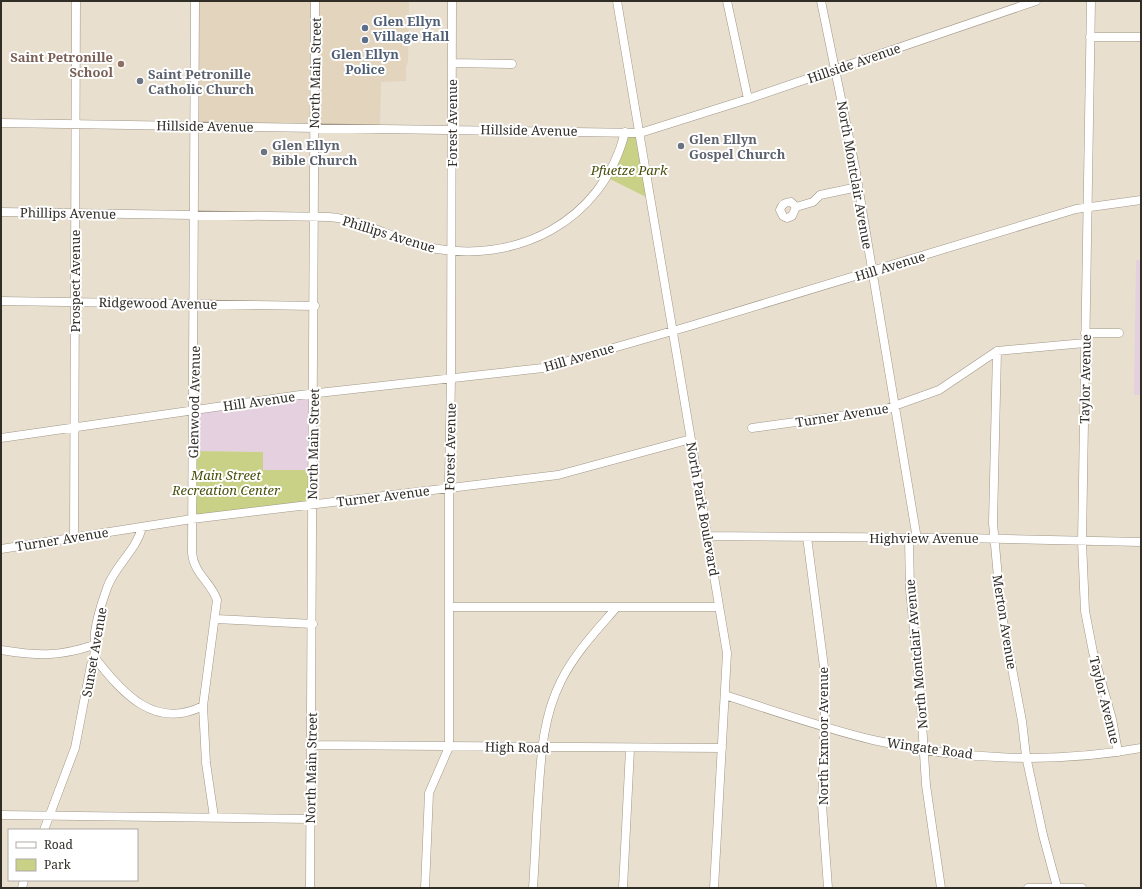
<svg xmlns="http://www.w3.org/2000/svg" width="1142" height="889" viewBox="0 0 1142 889" font-family="'Noto Serif',serif">
<style>
.built{fill:#e2d4bd}
.education{fill:#e4d0df}
.green{fill:#c8d185}
.lines{fill:none;stroke-linecap:round;stroke-linejoin:round}
.minor-casing{stroke:#a19788;stroke-width:9}
.minor{stroke:#fff;stroke-width:8}
.service-dot{fill:#5c6f8a;stroke:#fff;stroke-width:1.5}
.education-dot{fill:#8d6e63;stroke:#fff;stroke-width:1.5}
.worship-dot{fill:#6b7280;stroke:#fff;stroke-width:1.5}
.labels{text-anchor:middle;dominant-baseline:central;stroke-width:4;stroke-linejoin:round;paint-order:stroke}
.service-label{font-size:13px;font-weight:bold;fill:#4e5e75;stroke:#fff;text-anchor:start}
.education-label{font-size:13px;font-weight:bold;fill:#785e54;stroke:#fff;text-anchor:end}
.street-label{font-size:13px;fill:#312d27;stroke:#fff}
.worship-label{font-size:13px;font-weight:bold;fill:#5b616d;stroke:#fff;text-anchor:start}
.park-label{font-size:13px;font-style:italic;fill:#494f0a;stroke:#fff}
</style>
<rect width="100%" height="100%" fill="#e9dfcf"/>
<path class="built" d="M197,1H314L313,125L195,124Z
M318,1H409L408,61L406,67V81L381,82L380,126H316Z"/>
<path class="education" d="M1136,260H1141V395H1134Z
M312,396L310,470H263V452L196,451V412Z"/>
<path class="green" d="M628,135H639L650,199L608,178Z
M196,451L263,452V470H310V502L195,518Z"/>
<g class="lines">
<defs>
<path id="minor" d="M195,1L192,553C194,574 211,582 217,600L203,706L206,763L214,817
M617,1L727,653L714,888
M727,1L748,99
M821,1L855,167L917,539
M1091,1L1082,542L1085,611L1093,652L1112,719L1118,752
M1090,37H1141
M452,63L512,64
M1,123L640,133L748,99L1036,1
M796,207L792,216L787,218L783,216L780,210C782,204 785,202 791,202L796,207L813,202L820,195L858,187
M1,212L329,217C364,220 393,239 427,247C515,266 603,222 625,132
M1,301L315,306
M1085,333H1119
M997,351L993,523L1001,610L1022,721L1026,756L1043,835L1057,887
M752,428L883,410L939,390L997,351L1085,343
M1,438L300,395L543,368L690,326L1076,209L1141,200
M707,536L963,538L1141,542
M807,537L824,667L825,706L822,805L828,888
M74,538L76,1
M909,539L910,590L920,691L926,785L941,888
M1,549L192,519L558,475L691,439
M450,607H719
M216,619L313,624
M1,650C38,656 58,657 94,645
M95,658C123,694 155,730 203,706
M725,695C774,711 823,728 873,740C958,760 1054,764 1141,748
M312,745L722,748
M1,815L311,819
M44,830L75,748L91,665C97,656 94,644 95,632C97,617 102,602 107,588C115,565 137,550 142,527
M22,888L24,880
M310,888L315,1
M425,888L429,793L449,747V480L451,379L452,1
M533,888C535,859 536,829 538,800C541,758 542,719 561,681C575,653 596,631 616,608
M623,888L630,749
M1028,888H1082"/>
</defs>
<use href="#minor" class="minor-casing"/>
<use href="#minor" class="minor"/>
</g>
<g class="service-dot">
<circle cx="365" cy="28" r="4"/>
<circle cx="365" cy="40" r="4"/>
</g>
<circle class="education-dot" cx="121" cy="64" r="4"/>
<g class="worship-dot">
<circle cx="140" cy="81" r="4"/>
<circle cx="681" cy="146" r="4"/>
<circle cx="264" cy="152" r="4"/>
</g>
<g class="labels">
<g class="service-label">
<text x="373" y="21">Glen Ellyn<tspan x="373" dy="15">Village Hall</tspan></text>
<text x="365" y="54" text-anchor="middle">Glen Ellyn<tspan x="365" dy="15">Police</tspan></text>
</g>
<g class="education-label">
<text x="113" y="57">Saint Petronille<tspan x="113" dy="15">School</tspan></text>
</g>
<g class="street-label">
<text transform="translate(854 63) rotate(-19)">Hillside Avenue</text>
<text transform="translate(315 73) rotate(-89)">North Main Street</text>
<text transform="translate(452 123) rotate(-90)">Forest Avenue</text>
<text transform="translate(205 126) rotate(1)">Hillside Avenue</text>
<text transform="translate(529 130) rotate(1)">Hillside Avenue</text>
<text transform="translate(855 175) rotate(80)">North Montclair Avenue</text>
<text transform="translate(68 213) rotate(1)">Phillips Avenue</text>
<text transform="translate(389 234) rotate(17)">Phillips Avenue</text>
<text transform="translate(890 266) rotate(-17)">Hill Avenue</text>
<text transform="translate(75 281) rotate(-90)">Prospect Avenue</text>
<text transform="translate(158 303) rotate(1)">Ridgewood Avenue</text>
<text transform="translate(579 357) rotate(-16)">Hill Avenue</text>
<text transform="translate(1085 379) rotate(-89)">Taylor Avenue</text>
<text transform="translate(259 401) rotate(-8)">Hill Avenue</text>
<text transform="translate(194 402) rotate(-89)">Glenwood Avenue</text>
<text transform="translate(842 415) rotate(-9)">Turner Avenue</text>
<text transform="translate(313 444) rotate(-89)">North Main Street</text>
<text transform="translate(450 447) rotate(-89)">Forest Avenue</text>
<text transform="translate(383 496) rotate(-7)">Turner Avenue</text>
<text transform="translate(703 509) rotate(80)">North Park Boulevard</text>
<text x="924" y="538">Highview Avenue</text>
<text transform="translate(62 539) rotate(-9)">Turner Avenue</text>
<text transform="translate(1005 622) rotate(81)">Merton Avenue</text>
<text transform="translate(94 652) rotate(-80)">Sunset Avenue</text>
<text transform="translate(916 654) rotate(-95)">North Montclair Avenue</text>
<text transform="translate(1105 700) rotate(76)">Taylor Avenue</text>
<text transform="translate(823 736) rotate(-90)">North Exmoor Avenue</text>
<text transform="translate(517 747) rotate(1)">High Road</text>
<text transform="translate(930 748) rotate(8)">Wingate Road</text>
<text transform="translate(311 768) rotate(-89)">North Main Street</text>
</g>
<g class="worship-label">
<text x="148" y="74">Saint Petronille<tspan x="148" dy="15">Catholic Church</tspan></text>
<text x="689" y="139">Glen Ellyn<tspan x="689" dy="15">Gospel Church</tspan></text>
<text x="272" y="145">Glen Ellyn<tspan x="272" dy="15">Bible Church</tspan></text>
</g>
<g class="park-label">
<text x="629" y="170">Pfuetze Park</text>
<text x="226" y="475">Main Street<tspan x="226" dy="15">Recreation Center</tspan></text>
</g>
</g>
<rect width="1142" height="889" fill="none" stroke="#312d27" stroke-width="4"/>
<rect x="8" y="829" width="130" height="52" fill="#ffffff" stroke="#adaba9"/>
<rect x="16" y="842" width="20" height="6" fill="#ffffff" stroke="#adaba9"/>
<text x="44" y="849" font-size="12" fill="#312d27">Road</text>
<rect x="16" y="859" width="20" height="12" fill="#c8d185" stroke="#adaba9"/>
<text x="44" y="869" font-size="12" fill="#312d27">Park</text>
</svg>
